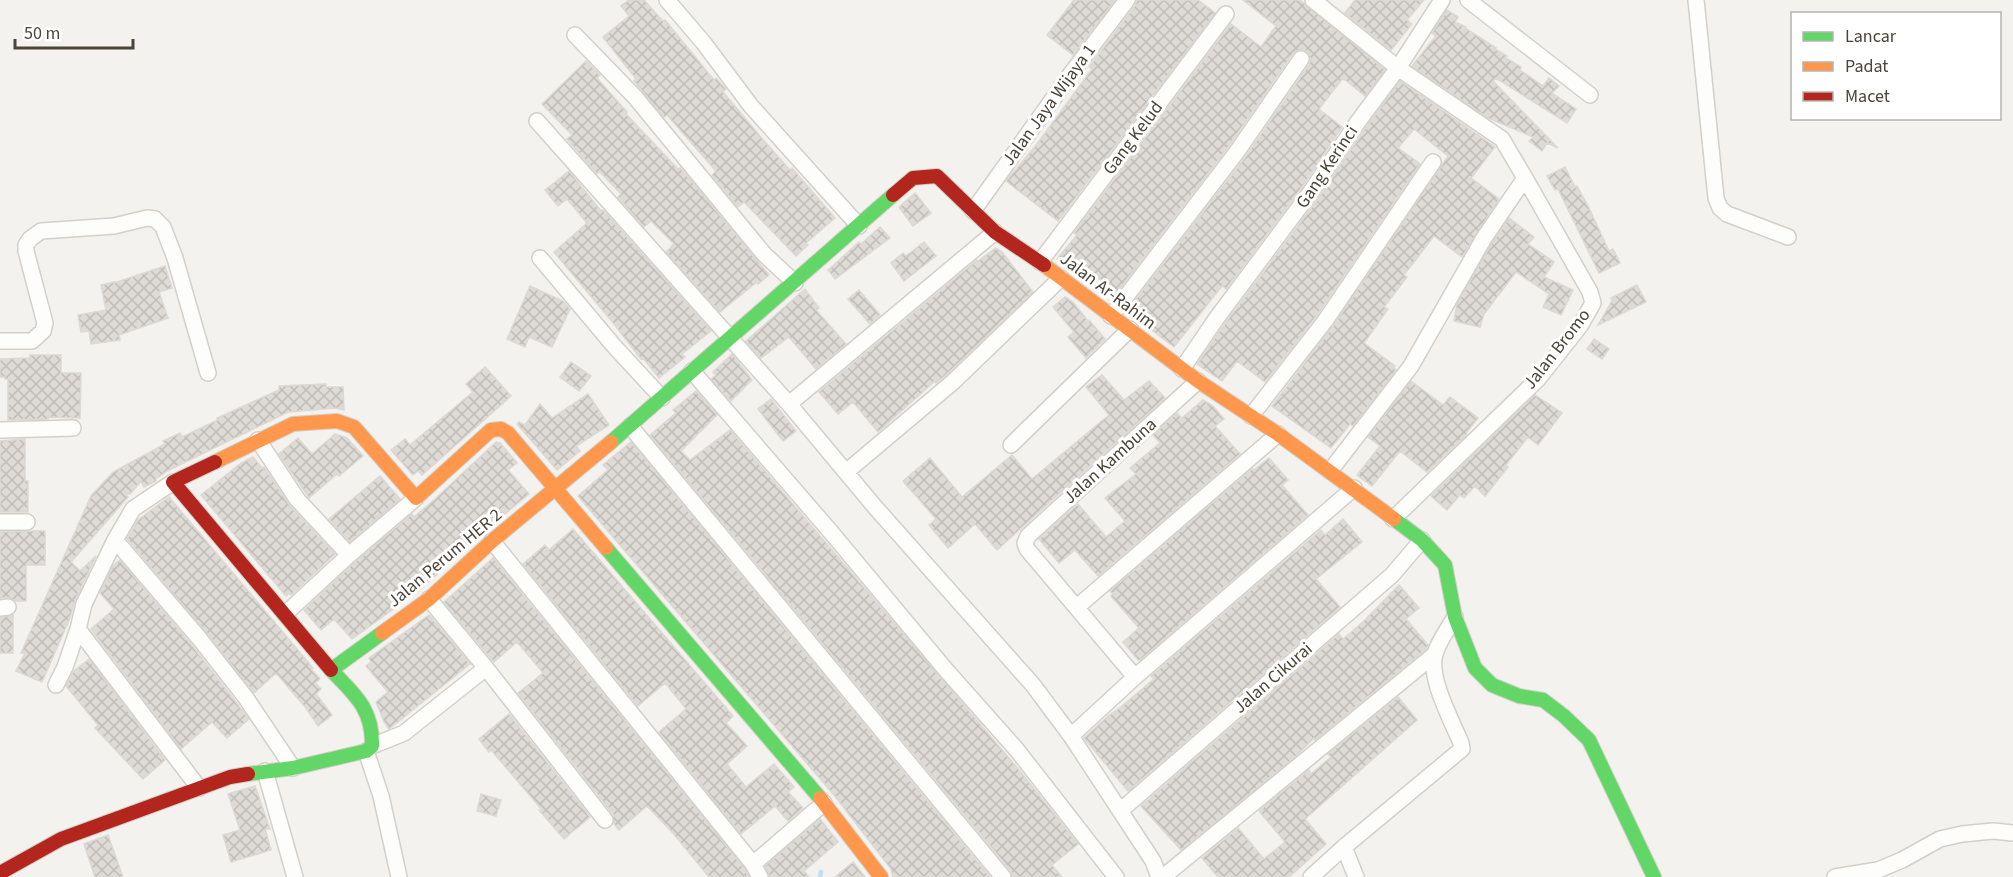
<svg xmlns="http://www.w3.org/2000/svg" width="2013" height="877" viewBox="0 0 2013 877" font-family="'Source Sans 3',sans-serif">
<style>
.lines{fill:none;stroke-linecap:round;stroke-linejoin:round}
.stream{stroke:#c0ddf1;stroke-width:4.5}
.building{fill:url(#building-cross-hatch);stroke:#dcd9d4;stroke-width:1.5}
.street-casing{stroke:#d2d0cb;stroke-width:18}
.fast-casing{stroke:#d3cfc5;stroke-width:16}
.slow-casing{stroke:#d3cfc5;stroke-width:16}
.jam-casing{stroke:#d3cfc5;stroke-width:16}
.street{stroke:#fdfdfc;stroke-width:15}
.fast{stroke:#63d668;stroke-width:14}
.slow{stroke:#ff974d;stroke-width:14}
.jam{stroke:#b3261e;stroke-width:14}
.labels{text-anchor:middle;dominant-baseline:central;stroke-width:6;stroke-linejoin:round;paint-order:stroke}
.street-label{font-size:18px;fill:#4b4439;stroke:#fff}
</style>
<defs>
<pattern id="building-cross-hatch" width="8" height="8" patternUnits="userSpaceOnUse" patternTransform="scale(1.5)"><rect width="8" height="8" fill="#dedbd6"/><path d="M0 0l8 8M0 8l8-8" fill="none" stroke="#c0bdb8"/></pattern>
</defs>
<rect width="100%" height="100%" fill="#f4f2ee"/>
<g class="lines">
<path class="stream" d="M820,877L821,872"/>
</g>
<path class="building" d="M629,0H644L663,21L665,20L714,80L716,78L726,89L723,92L760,136L790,170L792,168L835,218L806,243L808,245L796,256L744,202L738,207L712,175L716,171L667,115L664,117L634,81L636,79L603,37L629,16L621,6Z
M1074,0H1115L1073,55L1047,35Z
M1137,0H1198L1215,13L1058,221L1006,181L1037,144L1092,69L1089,67L1135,6Z
M1243,0H1300L1385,70L1365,96L1343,78L1319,109L1342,127L1302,187L1226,289L1222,286L1174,347L1127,311L1244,159L1309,65L1311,59L1307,51L1301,49L1293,53L1228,147L1117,292L1082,266L1076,273L1057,259L1077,235L1074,233L1231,24L1261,47L1276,26Z
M1355,0H1424L1407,20L1412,24L1391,50L1345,13Z
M1447,10L1458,17L1455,22L1466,27L1465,28L1496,48L1495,49L1507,56L1506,58L1521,67L1520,70L1543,86L1549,78L1559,86L1552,93L1576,109L1567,123L1496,78L1493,81L1558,148L1547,143L1542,151L1529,141L1533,137L1488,118L1412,66L1436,36L1432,33Z
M586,61L600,75L597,78L627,112L626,114L678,169L680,168L690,179L769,275L758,284L757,282L720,312L666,252L674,244L651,221L644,227L618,197L621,194L600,172L597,174L567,139L572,135L542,104Z
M1400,81L1495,147L1471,178L1499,199L1462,257L1434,236L1404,275L1407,277L1384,307L1388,309L1364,343L1395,366L1394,368L1396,370L1353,426L1350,424L1331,448L1272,406L1333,326L1448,156L1414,129L1398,148L1420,164L1317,315L1265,382L1237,361L1222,381L1197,364L1224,325L1318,199L1365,129Z
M1565,167L1575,187L1577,186L1589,208L1609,251L1613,249L1620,263L1599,273L1558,189L1555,190L1547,176Z
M569,171L601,211L603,210L711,331L682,354L685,357L659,378L643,358L641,359L614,324L554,252L587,223L567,199L558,206L545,190Z
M915,193L931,213L913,226L899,207Z
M1509,218L1534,237L1528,244L1554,262L1544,277L1573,290L1561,315L1543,307L1549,294L1516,272L1484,314L1480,327L1454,321L1457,304L1492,243Z
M880,227L890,238L835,279L828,270L859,242L861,244Z
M924,242L936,256L904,281L891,263L903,253L906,256Z
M996,248L1002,252L1033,292L946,375L936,383L935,381L878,432L853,402L838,414L819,392L977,260L978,261Z
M165,266L172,288L159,292L168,318L119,335L120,340L91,344L89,331L81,332L78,315L106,310L101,285L114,282V283Z
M1637,285L1646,302L1598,325L1612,301L1611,298Z
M530,286L563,301L570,309L552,347L529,337L525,347L507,339Z
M805,289L819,308L816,310L846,344L816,369L789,337L761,358L746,341Z
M859,290L880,315L870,324L848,299Z
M1065,297L1073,302L1088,321L1089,320L1105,339L1086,358L1068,337L1074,332L1053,307Z
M1594,339L1609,349L1602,359L1587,349Z
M732,354L752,380L731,401L711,379L716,375L713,372Z
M30,355H61V373H81L80,418L48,417V419L8,420V379H5V377H0V359L30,358Z
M571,362L591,376L579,391L560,377Z
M485,367L511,396L422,475L418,471L413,475L391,450L405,439L410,445L473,392L466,384Z
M1102,375L1124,400L1149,381L1165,398L997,550L975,524L948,548L929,525L936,519L903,481L930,458L962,497L1012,455L1032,479L1109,415L1086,387Z
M1411,381L1443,405L1450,397L1478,418L1466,433L1467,434L1427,472L1400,451L1372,486L1357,475L1380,446L1368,437Z
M326,384V387H343L344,410L336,408L288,412L167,471L156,479V481L144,487L141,481L131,493L126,495L128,497L71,562L80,571L96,556L75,600L70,618L42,682L16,671L25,653H21L91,496L113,472L165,444L163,441L180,433L182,437L218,420L217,418L279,390V386Z
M696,391L717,415L681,451L690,460L730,430L1020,771L1078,844L1052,865L1062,877H1013L1011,871L650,435L676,413L673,410Z
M588,394L609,425L576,446L580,451L557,470L517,424L519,422L525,425L540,404L552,418Z
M1535,395L1562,413L1538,445L1528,437L1506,465L1508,467L1485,496L1475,486L1464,498L1460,495L1447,510L1431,496Z
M771,399L796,431L783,441L758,409Z
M1203,400L1213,406L1224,419L1215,426L1240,454L1098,576L1075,550L1059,563L1039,539L1078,504L1106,537L1125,521L1105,498L1136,474L1130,468L1160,443L1153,435L1177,413L1182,418Z
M335,434L347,438L363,456L339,476L337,474L309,498L279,454L298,438L312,454Z
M25,439V481H28V512H0V441Z
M496,442L500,443L517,463L508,470L529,494L483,532L421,589L352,639L334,619L321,630L304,610L355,562L412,514L414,517L435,499Z
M631,442L990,877H893L891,869L834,795L578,496L608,470L603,465Z
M253,457L262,468L264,467L290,506L335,554L291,595L290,593L286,596L201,495L240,464Z
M1269,458L1288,480L1282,485L1308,515L1139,661L1123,642L1139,628L1111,596L1113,594L1110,591L1252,469L1254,470Z
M380,476L400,499L350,542L329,519Z
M169,497L313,668L311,669L320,679L315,683L321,689L316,694L332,715L318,726L306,708L276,673L254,693L206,632L127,539L138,520Z
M1343,519L1362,542L1316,579L1340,607L1128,791L1127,790L1084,738L1107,717L1122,706L1154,679L1151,676L1321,530L1325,535Z
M573,529L733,716L726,723L747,746L727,764L746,787L774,764L794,787L788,792L803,808L788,821L775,806L741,834L659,732L686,709L683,705L665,683L638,706L523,564L545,545L549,550Z
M32,531H45V565H26V601H16L7,597L0,598V532Z
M493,558L745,869L749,877H709L672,832L647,806L619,830L614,824L613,814L518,693L543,673L540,669L517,642L494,662L444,602Z
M120,560L191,644L249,719L227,738L212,722L181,749L91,629L114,609L100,593L113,566Z
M1399,585L1419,608L1406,619L1428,645L1426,649L1315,740L1314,738L1296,756L1181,850L1141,806L1339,634L1343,639L1363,622Z
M13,615V653H0V618Z
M429,615L470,664L389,729L384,722L376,702L388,692L366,666L371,662L369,658Z
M89,659L165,760L143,779L95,728L98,725L66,686L73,672Z
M1398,697L1417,720L1305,819L1326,844L1289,877H1218L1202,858L1238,828L1264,859L1285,842L1259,811L1309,770L1311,774L1331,757L1328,754Z
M509,714L590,817L564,839L539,810L543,811L491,750L489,752L479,739Z
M255,786L270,829H265L271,850L231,862L223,835L240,830L228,794Z
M481,794L501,800L496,816L477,811Z
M820,819L838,842L804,871L809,877H770L765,866Z
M108,835L123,877H95L84,844Z
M853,862L865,877H835Z"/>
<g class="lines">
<defs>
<path id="street" d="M667,0L703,42L751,106L859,226
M1313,0L1398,68L1442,0
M1468,0L1590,95
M1696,0L1716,198L1720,208L1727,214L1788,237
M575,35L635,97L764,254L795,283
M537,121L789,404L875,507L1033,685L1071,736L1153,861L1159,877
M973,211L1070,75L1127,0
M540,258L614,346L662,398
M1040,262L1226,14
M1111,316L1236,153L1301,59
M0,341H32L43,331L45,323L26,251V245L30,239L41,231L114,226L147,218L155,219L163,227L175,258L208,373
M1182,369L1216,319L1310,193L1357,123L1398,68L1502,139L1525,178L1484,238L1411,366L1330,471
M692,371L830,531L946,670L1017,750L1116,877
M789,404L995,232
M1251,416L1325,321L1433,162
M630,426L1003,877
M0,430L73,428
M258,440L297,499L349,555
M1011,445L1130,329
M846,472L953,382L1061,278
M1393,519L1538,379L1580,326L1593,303L1590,292L1525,178
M0,522H27
M115,540L133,509L173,482
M492,541L753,864L760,877
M429,599L486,668L605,820
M1077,607L1278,434
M0,608L8,607
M285,614L349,555L416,498
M78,629L199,788
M1135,677L1027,549L1025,543L1028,536L1198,381
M56,685L65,667L78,629L84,604L115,540L199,638L246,698L293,768
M1071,736L1135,677L1354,488
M372,746L404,733L486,668
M366,751L381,796L399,877
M265,771L295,877
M1120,811L1392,575L1422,540
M1344,847L1356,877
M753,864L824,803
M1163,877L1434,655
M1311,877L1344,847L1462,749L1461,743C1452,721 1428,678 1435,654C1438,642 1448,629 1455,617
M1835,877L1878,870L1902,860L1940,839L1962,834L1993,831L2013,833"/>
<path id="fast" d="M611,442L893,195
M1394,519L1422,540L1445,565L1455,617L1475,668L1492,685L1519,696L1543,700L1564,716L1589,740L1654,877
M606,548L820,798
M248,774L293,768L366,751L372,746C373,709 355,695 331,670L382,633"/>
<path id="slow" d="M1044,265L1198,381L1278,434L1394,519
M215,462L293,424L337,421L354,427L416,498L491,430L501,429L508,433L606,548
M382,633L429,599L492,541L611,442
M820,798L881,877"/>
<path id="jam" d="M893,195L913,178L937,176L995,232L1044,265
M215,462L173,482L331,670
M0,873L61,839L230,777L248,774"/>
</defs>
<use href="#street" class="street-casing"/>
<use href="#fast" class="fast-casing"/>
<use href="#slow" class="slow-casing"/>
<use href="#jam" class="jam-casing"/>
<use href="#street" class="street"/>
<use href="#fast" class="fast"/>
<use href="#slow" class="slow"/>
<use href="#jam" class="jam"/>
</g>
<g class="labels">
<g class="street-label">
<text transform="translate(1049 105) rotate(-54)">Jalan Jaya Wijaya 1</text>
<text transform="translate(1133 138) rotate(-53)">Gang Kelud</text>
<text transform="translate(1327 167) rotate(-56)">Gang Kerinci</text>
<text transform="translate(1108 291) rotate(37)">Jalan Ar-Rahim</text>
<text transform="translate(1557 349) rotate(-52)">Jalan Bromo</text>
<text transform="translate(1110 461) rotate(-42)">Jalan Kambuna</text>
<text transform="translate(445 558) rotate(-40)">Jalan Perum HER 2</text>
<text transform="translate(1273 678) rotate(-41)">Jalan Cikurai</text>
</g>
</g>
<rect x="1791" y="12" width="210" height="108" fill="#ffffff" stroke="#b7b4b0" stroke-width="1.5"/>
<rect x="1803" y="32" width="30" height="9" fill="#63d668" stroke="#b7b4b0" stroke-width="1.5"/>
<text x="1845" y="42" font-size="18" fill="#4b4439">Lancar</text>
<rect x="1803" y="62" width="30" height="9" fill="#ff974d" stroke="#b7b4b0" stroke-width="1.5"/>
<text x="1845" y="72" font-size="18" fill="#4b4439">Padat</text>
<rect x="1803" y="92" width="30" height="9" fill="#b3261e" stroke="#b7b4b0" stroke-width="1.5"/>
<text x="1845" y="102" font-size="18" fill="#4b4439">Macet</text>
<path d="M15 39v9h118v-9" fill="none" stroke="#4b4439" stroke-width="3"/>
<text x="24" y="39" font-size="18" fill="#4b4439" stroke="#ffffff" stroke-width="4.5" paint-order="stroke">50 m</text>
</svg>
